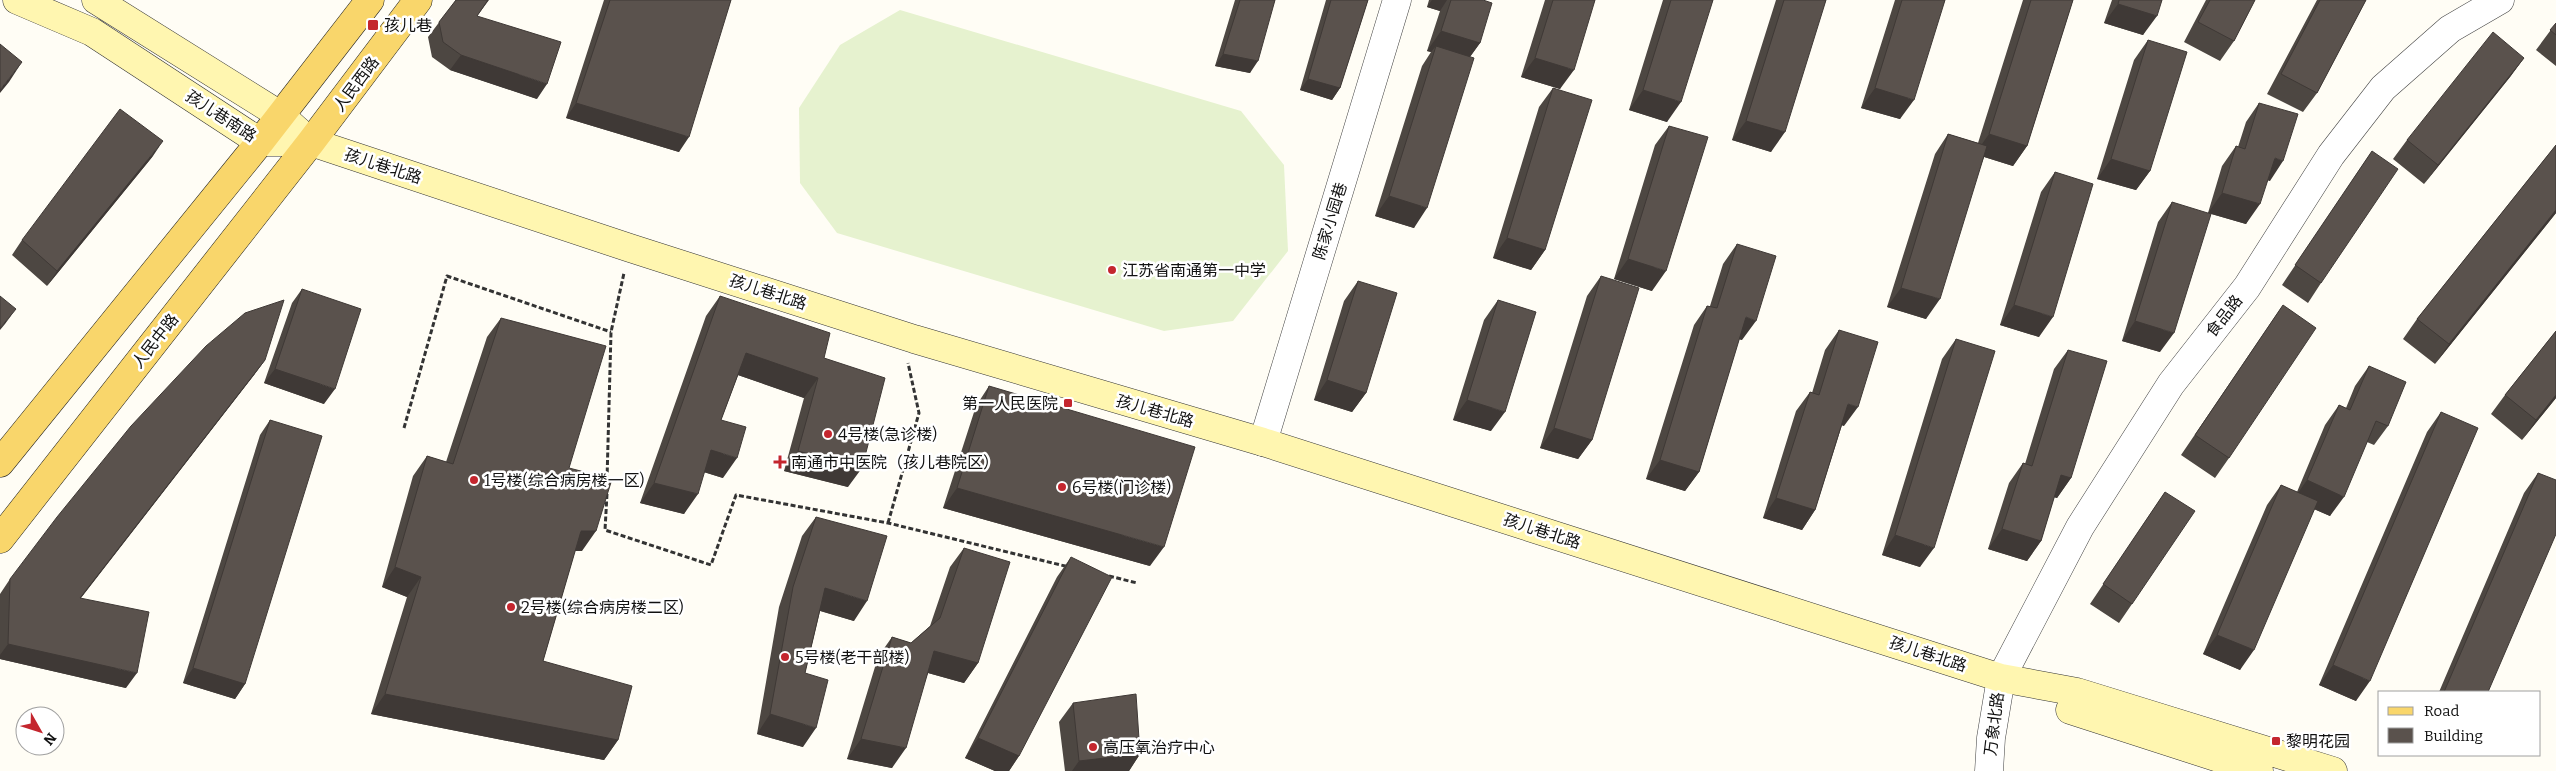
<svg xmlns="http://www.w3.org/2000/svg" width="2556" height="771" viewBox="0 0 2556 771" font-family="Bitter,'Noto Sans SC',serif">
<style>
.pitch{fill:#e6f2cf}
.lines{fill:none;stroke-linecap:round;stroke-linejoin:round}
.minor-casing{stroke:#444;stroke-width:29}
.tertiary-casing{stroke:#444;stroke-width:29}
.secondary-casing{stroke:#333;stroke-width:29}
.primary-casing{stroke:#222;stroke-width:29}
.path{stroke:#333;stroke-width:3;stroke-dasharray:5 2.5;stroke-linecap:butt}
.minor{stroke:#fff;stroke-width:28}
.tertiary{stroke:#fff;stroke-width:28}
.secondary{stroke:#fff6b0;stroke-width:28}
.primary{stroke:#f9d66b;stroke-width:28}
.wall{fill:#4d4742}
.shaded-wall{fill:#3f3936}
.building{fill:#5a524d;stroke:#3f3936}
.poi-dot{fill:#c4262e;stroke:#fff;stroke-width:2}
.labels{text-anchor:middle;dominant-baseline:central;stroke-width:5;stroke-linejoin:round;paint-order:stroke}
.poi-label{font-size:16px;fill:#111;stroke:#fff;text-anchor:start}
.street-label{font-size:16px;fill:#111;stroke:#fff}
</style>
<rect width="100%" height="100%" fill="#fffdf5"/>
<path class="pitch" d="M900,10L1241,111L1284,165L1288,251L1233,321L1164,331L837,233L800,183L799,108L840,45Z"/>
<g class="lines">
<defs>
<path id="minor" d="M1263,442L1397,0
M1989,771L1991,738L2001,678"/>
<path id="tertiary" d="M2001,678L2080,527L2171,384L2247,287L2331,155L2383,88L2450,29L2500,0"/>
<path id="secondary" d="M17,0L92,32L260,142H311L630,248L914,339L1263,442L2001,678L2077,692L2333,771
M96,0L280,115L298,131
M2070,710L2259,771"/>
<path id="primary" d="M0,463L260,142L370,0
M0,539L311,142L418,0"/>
</defs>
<use href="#minor" class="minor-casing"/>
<use href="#tertiary" class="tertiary-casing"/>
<use href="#secondary" class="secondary-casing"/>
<use href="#primary" class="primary-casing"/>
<path class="path" d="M404,428L447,276L611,332
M607,480L611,332L624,273
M607,494L605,530L711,565L736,495L888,523L1069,567
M888,523L919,413L908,363
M1109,576L1137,583"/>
<use href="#minor" class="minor"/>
<use href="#tertiary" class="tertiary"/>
<use href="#secondary" class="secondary"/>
<use href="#primary" class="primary"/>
</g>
<path class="wall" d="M456,0H489L477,16L537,99L450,70L432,57L428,37Z
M604,0H731L679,152L566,118Z
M1235,0H1275L1250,73L1215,66Z
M1326,0H1368L1340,88L1332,100L1300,90Z
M1429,0H1483L1480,43L1470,57L1414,228L1375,216L1422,66L1431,52L1427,51L1440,11L1427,7Z
M1545,0H1595L1560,89L1521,77Z
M1663,0H1713L1667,122L1629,110Z
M1776,0H1826L1771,152L1732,140Z
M1895,0H1945L1900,119L1861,108Z
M2023,0H2073L2027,146L2013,166L1984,157L1926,319L1887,307L1935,154L1948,134L1978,143Z
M2112,0H2162L2143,35L2104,23Z
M2206,0H2255L2234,41L2220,61L2184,42Z
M2317,0H2366L2317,93L2303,112L2267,94Z
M2556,23V66L2536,50Z
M2148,40L2150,171L2136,190L2097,179L2134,60Z
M2524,58L2510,77L2424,184L2393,159L2407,140Z
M1553,88L1545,250L1531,270L1493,258L1539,107Z
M2259,103L2270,181L2268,180L2246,224L2208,213L2222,166L2236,146L2238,147L2246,122Z
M1669,126L1652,291L1614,279L1655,145Z
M2556,145V213L2435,364L2403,339L2417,319Z
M2372,151L2321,283L2308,303L2282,285Z
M153,156L47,286L12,255L22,240Z
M2055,172L2039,337L2000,325L2041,192Z
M2172,202L2160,352L2122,341L2158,222Z
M1737,244L1742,340L1739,339L1699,472L1685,491L1646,479L1694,325L1707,306H1710L1723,264Z
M1601,276L1592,440L1578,459L1540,448L1587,296Z
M1358,281L1366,393L1352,412L1314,400L1344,301Z
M302,289L324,404L264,383L292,303Z
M720,296L824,358L848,487L784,471L804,398L738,375L721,420L723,478L704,472L684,514L640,503L706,316Z
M1498,300L1491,431L1453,420L1484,320Z
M2283,305L2229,458L2215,478L2181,455Z
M501,318L569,468L582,551H575L543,661L618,740L604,760L371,714L407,597L382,587L413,476L427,456L446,462L487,337Z
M1839,330L1844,426L1842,425L1815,510L1802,530L1763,518L1796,411L1810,392L1812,393L1825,350Z
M2556,331V398L2522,440L2491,414L2505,395Z
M1956,339L1920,567L1882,555L1942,359Z
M2068,350L2071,478L2057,498L2054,497L2041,541L2027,561L1988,549L2009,483L2023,463L2025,464L2054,369Z
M265,360L254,375L81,598L126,688L0,659V594L10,579Z
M2369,366L2388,426L2374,445L2367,442L2330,516L2314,509L2240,670L2203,654L2267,505L2281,485L2297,492L2325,425L2339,405L2346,408L2355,386Z
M989,386L1150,566L943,508L976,406Z
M2441,412L2356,701L2319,685L2427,432Z
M270,420L245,684L235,699L183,683L260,435Z
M2538,473L2488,692H2439L2524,493Z
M2165,492L2132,604L2119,623L2090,604Z
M816,517L854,621L820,611L805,673L803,747L757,734L779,607L802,536Z
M964,548L978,663L964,683L928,673L892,768L847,759L878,657L892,637L911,643L930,626L950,567Z
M1071,557L1019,756L1009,771H995L965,758L1057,577Z
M1073,703L1140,754L1129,771H1065L1059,722Z"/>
<path class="shaded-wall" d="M1432,0H1447L1440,11L1427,7Z
M2118,4L2157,16L2143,35L2104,23Z
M1441,31L1480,43L1466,62L1436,46L1431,52L1427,51Z
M1223,54L1258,61L1250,73L1215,66Z
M461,55L547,84L537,99L450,70Z
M1535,58L1574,70L1560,89L1521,77Z
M2524,58L2510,77L2424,184L2438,165Z
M22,62L9,82L0,93V90Z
M1308,79L1340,88L1332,100L1300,90Z
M1875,88L1914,100L1900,119L1861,108Z
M1643,90L1681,102L1667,122L1629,110Z
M576,103L689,137L679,152L566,118Z
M1746,121L1785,132L1771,152L1732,140Z
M1989,134L2027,146L2013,166L1975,154Z
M163,141L153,156L47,286L57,271Z
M2275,158L2283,161L2270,181L2261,178Z
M2111,159L2150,171L2136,190L2097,179Z
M2222,193L2260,204L2246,224L2208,213Z
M1389,196L1427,208L1414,228L1375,216Z
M2556,210V213L2435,364L2449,344Z
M1507,238L1545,250L1531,270L1493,258Z
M1628,259L1666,271L1652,291L1614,279Z
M1901,288L1940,299L1926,319L1887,307Z
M2014,305L2053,317L2039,337L2000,325Z
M16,309L5,324L0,330V328Z
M1746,317L1756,321L1742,340L1732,337Z
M2135,321L2174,333L2160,352L2122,341Z
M746,353L818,378L804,398L732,373Z
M265,360L254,375L69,613L80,598Z
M275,369L335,389L324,404L264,383Z
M1327,380L1366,393L1352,412L1314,400Z
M2556,395V398L2522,440L2536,420Z
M1467,400L1505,412L1491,431L1453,420Z
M1848,404L1858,407L1844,426L1835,423Z
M1554,428L1592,440L1578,459L1540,448Z
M711,450L737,458L723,478L697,470Z
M798,451L862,468L848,487L784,471Z
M1660,460L1699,472L1685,491L1646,479Z
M2061,475L2071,478L2057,498L2047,495Z
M2307,480L2344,497L2330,516L2293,500Z
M654,483L698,494L684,514L640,503Z
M957,488L1164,547L1150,566L943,508Z
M1776,498L1815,510L1802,530L1763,518Z
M2002,529L2041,541L2027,561L1988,549Z
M581,531H596L582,551H567Z
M1895,535L1934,548L1920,567L1882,555Z
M395,567L421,577L407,597L382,587Z
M825,588L867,601L854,621L811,608Z
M2217,635L2254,650L2240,670L2203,654Z
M8,644L137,673L126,688L0,659V655Z
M934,651L978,663L964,683L921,671Z
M2333,665L2370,681L2356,701L2319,685Z
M193,668L245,684L235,699L183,683Z
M385,694L618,740L604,760L371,714Z
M770,714L816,728L803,747L757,734Z
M978,738L1019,756L1009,771H995L965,758Z
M861,739L906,748L892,768L847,759Z
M1140,754L1129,771H1072L1079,761Z"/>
<path class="building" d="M456,0H488L477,16L561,42L547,84L461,55L443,42L439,22Z
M610,0H731L689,137L576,103Z
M1240,0H1275L1258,61L1223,54Z
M1331,0H1368L1340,88L1308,79Z
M1451,0H1483L1492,3L1480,43L1441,31Z
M1553,0H1595L1574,70L1535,58Z
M1671,0H1713L1681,102L1643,90Z
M1784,0H1826L1785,132L1746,121Z
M1902,0H1945L1914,100L1875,88Z
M2031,0H2073L2027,146L1989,134Z
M2119,0H2162L2157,16L2118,4Z
M2210,0H2255L2234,41L2198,22Z
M2320,0H2366L2317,93L2281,74Z
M2556,23V35L2550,30Z
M2493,32L2524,58L2438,165L2407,140Z
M2148,40L2187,52L2150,171L2111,159Z
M0,44L22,62L0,90Z
M1436,46L1474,58L1427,208L1389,196Z
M1553,88L1592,100L1545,250L1507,238Z
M2259,103L2298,114L2283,161L2275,158L2260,204L2222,193L2236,146L2245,149Z
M120,109L163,141L57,271L22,240Z
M1669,126L1708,137L1666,271L1628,259Z
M1948,134L1987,146L1940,299L1901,288Z
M2556,145V210L2449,344L2417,319Z
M2372,151L2398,169L2321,283L2295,265Z
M2055,172L2093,184L2053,317L2014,305Z
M2172,202L2211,214L2174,333L2135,321Z
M1737,244L1776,256L1756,321L1746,317L1699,472L1660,460L1707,306L1717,308Z
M1601,276L1639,288L1592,440L1554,428Z
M1358,281L1397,293L1366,393L1327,380Z
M302,289L361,309L335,389L275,369Z
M0,296L16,309L0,328Z
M720,296L830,333L824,358L885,378L862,468L798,451L818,378L746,353L721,420L746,427L737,458L711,450L698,494L654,483Z
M284,300L265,360L80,598L149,612L137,673L8,644L10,579L57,517L131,426L206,346L245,313Z
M1498,300L1536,312L1505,412L1467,400Z
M2283,305L2316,328L2229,458L2195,435Z
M501,318L606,346L569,468L612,479L596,531H581L543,661L632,686L618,740L385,694L421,577L395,567L427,456L453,464Z
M1839,330L1878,342L1858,407L1848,404L1815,510L1776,498L1810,392L1819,395Z
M2556,331V395L2536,420L2505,395Z
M1956,339L1995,351L1934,548L1895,535Z
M2068,350L2107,361L2071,478L2061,475L2041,541L2002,529L2023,463L2032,466Z
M2369,366L2406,382L2388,426L2376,421L2344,497L2307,480L2339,405L2350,410Z
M989,386L1195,447L1164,547L957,488Z
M2441,412L2478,428L2370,681L2333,665Z
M270,420L322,436L245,684L193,668Z
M2538,473L2556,480V534L2488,692H2444Z
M2281,485L2318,501L2254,650L2217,635Z
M2165,492L2195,511L2132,604L2103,584Z
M816,517L887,536L867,601L825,588L805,673L828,680L816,728L770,714L793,587Z
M964,548L1010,562L978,663L934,651L906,748L861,739L892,637L911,643L940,618Z
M1071,557L1112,577L1019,756L978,738Z
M1136,694L1140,754L1079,761L1073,703Z"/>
<g class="poi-dot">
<rect x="367" y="19" width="12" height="12" rx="2.5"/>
<circle cx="1112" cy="270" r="5"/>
<rect x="1063" y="398" width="10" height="10" rx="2.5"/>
<circle cx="828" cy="434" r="5"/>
<path d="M777.5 454.5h5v5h5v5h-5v5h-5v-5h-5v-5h5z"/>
<circle cx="474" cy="480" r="5"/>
<circle cx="1062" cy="487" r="5"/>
<circle cx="511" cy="607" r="5"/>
<circle cx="785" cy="657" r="5"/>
<rect x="2271" y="736" width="10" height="10" rx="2.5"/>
<circle cx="1093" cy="747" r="5"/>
</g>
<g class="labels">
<g class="poi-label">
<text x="384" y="25">孩儿巷</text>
<text x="1122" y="270">江苏省南通第一中学</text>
<text x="1058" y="403" text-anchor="end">第一人民医院</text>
<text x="838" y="434">4号楼(急诊楼)</text>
<text x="791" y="462">南通市中医院（孩儿巷院区）</text>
<text x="484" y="480">1号楼(综合病房楼一区)</text>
<text x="1072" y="487">6号楼(门诊楼)</text>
<text x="521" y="607">2号楼(综合病房楼二区)</text>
<text x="795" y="657">5号楼(老干部楼)</text>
<text x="2286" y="741">黎明花园</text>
<text x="1103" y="747">高压氧治疗中心</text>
</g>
<g class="street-label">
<text transform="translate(356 84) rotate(-53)">人民西路</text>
<text transform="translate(221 116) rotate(33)">孩儿巷南路</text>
<text transform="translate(383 166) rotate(18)">孩儿巷北路</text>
<text transform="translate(1330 221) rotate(-73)">陈家小园巷</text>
<text transform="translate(768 292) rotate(18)">孩儿巷北路</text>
<text transform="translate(2224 316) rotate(-52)">食品路</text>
<text transform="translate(155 341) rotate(-52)">人民中路</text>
<text transform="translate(1155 411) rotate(16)">孩儿巷北路</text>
<text transform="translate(1542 531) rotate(18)">孩儿巷北路</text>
<text transform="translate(1928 654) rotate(18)">孩儿巷北路</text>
<text transform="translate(1994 724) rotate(-83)">万象北路</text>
</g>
</g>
<rect x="2378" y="691" width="162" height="65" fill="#ffffff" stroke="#a0a0a0"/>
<rect x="2388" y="707" width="25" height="8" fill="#f9d66b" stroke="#a0a0a0"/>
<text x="2424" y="716" font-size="15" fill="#111111">Road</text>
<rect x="2388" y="728" width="25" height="15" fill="#5a524d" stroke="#a0a0a0"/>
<text x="2424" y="741" font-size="15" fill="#111111">Building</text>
<g transform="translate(40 731) rotate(129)"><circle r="24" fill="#ffffff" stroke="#a0a0a0"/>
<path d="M0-4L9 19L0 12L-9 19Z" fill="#c4262e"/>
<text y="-8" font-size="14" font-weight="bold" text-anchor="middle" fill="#111111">N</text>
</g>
</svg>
